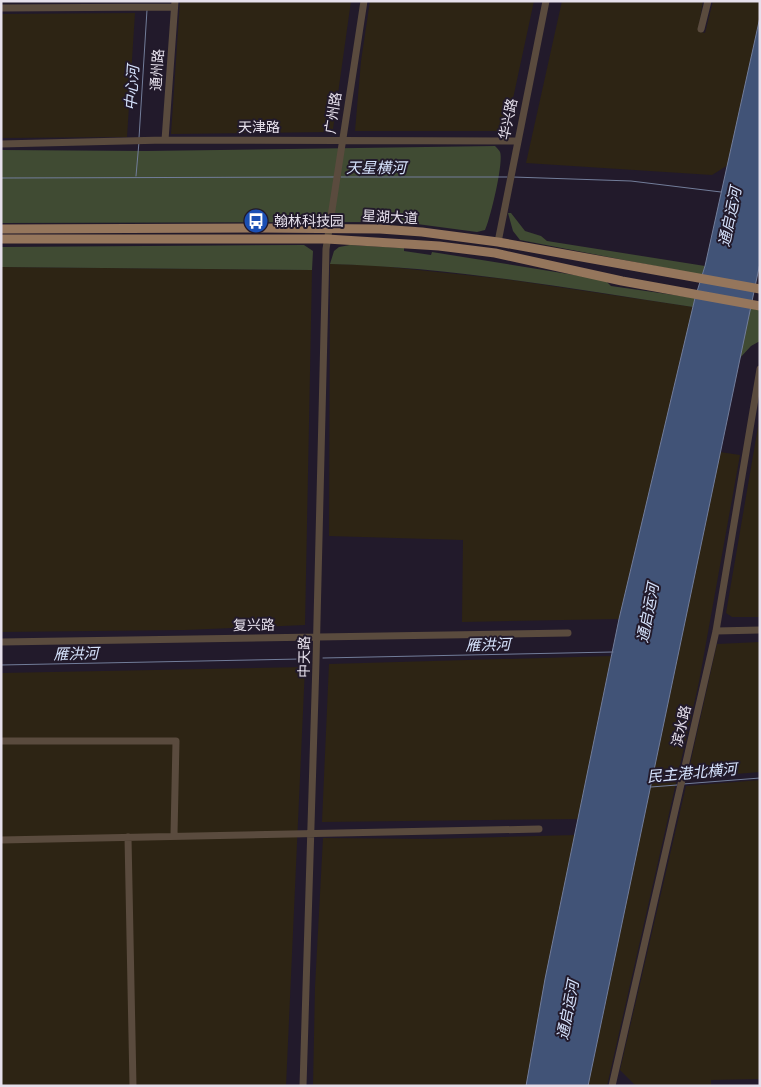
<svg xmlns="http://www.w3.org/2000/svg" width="761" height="1087" viewBox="0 0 761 1087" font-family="Cabin,'Noto Sans SC',sans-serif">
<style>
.industrial{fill:#2d2414}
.green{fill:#404b33}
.water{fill:#415377;stroke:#727d9a}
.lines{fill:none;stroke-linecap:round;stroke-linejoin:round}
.stream{stroke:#727d9a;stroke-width:1}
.minor{stroke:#5a4b3e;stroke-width:7}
.major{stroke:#95765c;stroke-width:9}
.labels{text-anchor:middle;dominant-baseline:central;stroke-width:4;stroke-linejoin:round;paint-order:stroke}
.street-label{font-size:14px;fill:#e6e0ec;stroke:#221a2b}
.poi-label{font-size:14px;fill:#e6e0ec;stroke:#221a2b;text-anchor:start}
.water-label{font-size:15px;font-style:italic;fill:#d5e2fc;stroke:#221a2b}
</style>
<rect width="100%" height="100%" fill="#221a2b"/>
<path class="industrial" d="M180,1H351L333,129L329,132L171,134Z
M370,1H534L506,131H355L361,61Z
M562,1H703L698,31L705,33L713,1H760V17L728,165L712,175L526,163Z
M135,13L127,137L1,138V14Z
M330,264L371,265L504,279L693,307L619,619L462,622L463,540L329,536Z
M1,267L312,270L305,625L185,630L1,632Z
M760,415V617H732L726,613Z
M720,452L740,455L699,682L607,1086H588Z
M760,642V772L687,778L717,644Z
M611,656L579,819L322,822L329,664Z
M305,667L286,1086H1V673Z
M760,780V1079L711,1080V1085L636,1086L620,1070L686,786Z
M575,835L526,1086H313L315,987L323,838L432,839Z"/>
<path class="green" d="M495,146C496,147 500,151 500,152C504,162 490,220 485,230L477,232L402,222L1,223V150L146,151Z
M508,213H511L525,231L541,236L547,241L705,266L702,275L520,240L513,231Z
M304,245L313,251L312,270L1,267V247Z
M350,245L404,248V251L431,255L432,252L605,280L611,286L695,298L693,307C573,289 452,267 330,264L334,251L339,247Z
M749,308L760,310V341L751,346L739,359Z"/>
<path class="water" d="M760,17V263L588,1086H526L545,979L619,619L695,298L705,266Z"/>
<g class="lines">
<path class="stream" d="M139,138L147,10
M136,176L139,142
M341,177H507
M513,177L631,181L721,192
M1,178L334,177
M323,658L613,652
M1,665L301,659
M683,784L760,778
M651,787L677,785"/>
<path class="minor" d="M1,8L174,7
M701,29L708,1
M165,140L175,1
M1,144L165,140L516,141
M498,242L546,1
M716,631L760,630
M1,642L568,633
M1,741H176L174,835
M128,837L133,1086
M1,840L539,829
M303,1086L316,662L326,249L364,1
M612,1086L716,631L760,369"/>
<path class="major" d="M1,229L257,228L380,229L422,232L498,242L760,289
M1,239H327L439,246L495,253L622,281L760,306"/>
</g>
<defs>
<symbol id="bus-disc" viewBox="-11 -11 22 22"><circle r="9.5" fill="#1a4fb4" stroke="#221a2b"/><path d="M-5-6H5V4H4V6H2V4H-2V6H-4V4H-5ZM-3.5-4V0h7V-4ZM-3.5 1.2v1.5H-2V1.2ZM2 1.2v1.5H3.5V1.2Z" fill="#fff"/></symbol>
</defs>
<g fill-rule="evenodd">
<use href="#bus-disc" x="242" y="207" width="28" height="28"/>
</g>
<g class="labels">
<g class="street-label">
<text transform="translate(157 70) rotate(-86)">通州路</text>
<text transform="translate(333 113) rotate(-81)">广州路</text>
<text transform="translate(508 119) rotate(-78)">华兴路</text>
<text x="259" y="127">天津路</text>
<text transform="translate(390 217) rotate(3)">星湖大道</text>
<text transform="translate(254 625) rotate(-1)">复兴路</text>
<text transform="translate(304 657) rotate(-89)">中天路</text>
<text transform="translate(681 726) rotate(-77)">滨水路</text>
</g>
<g class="poi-label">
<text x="274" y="221">翰林科技园</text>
</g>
<g class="water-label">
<text transform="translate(132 88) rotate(-86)">中心河</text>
<text x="376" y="168">天星横河</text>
<text transform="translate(730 217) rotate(-78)">通启运河</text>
<text transform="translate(648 613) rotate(-79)">通启运河</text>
<text transform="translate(488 645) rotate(-1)">雁洪河</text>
<text transform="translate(76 654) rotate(-1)">雁洪河</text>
<text transform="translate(692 773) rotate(-5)">民主港北横河</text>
<text transform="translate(568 1010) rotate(-79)">通启运河</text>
</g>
</g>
<rect width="761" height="1087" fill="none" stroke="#e6e0ec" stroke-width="5"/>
</svg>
